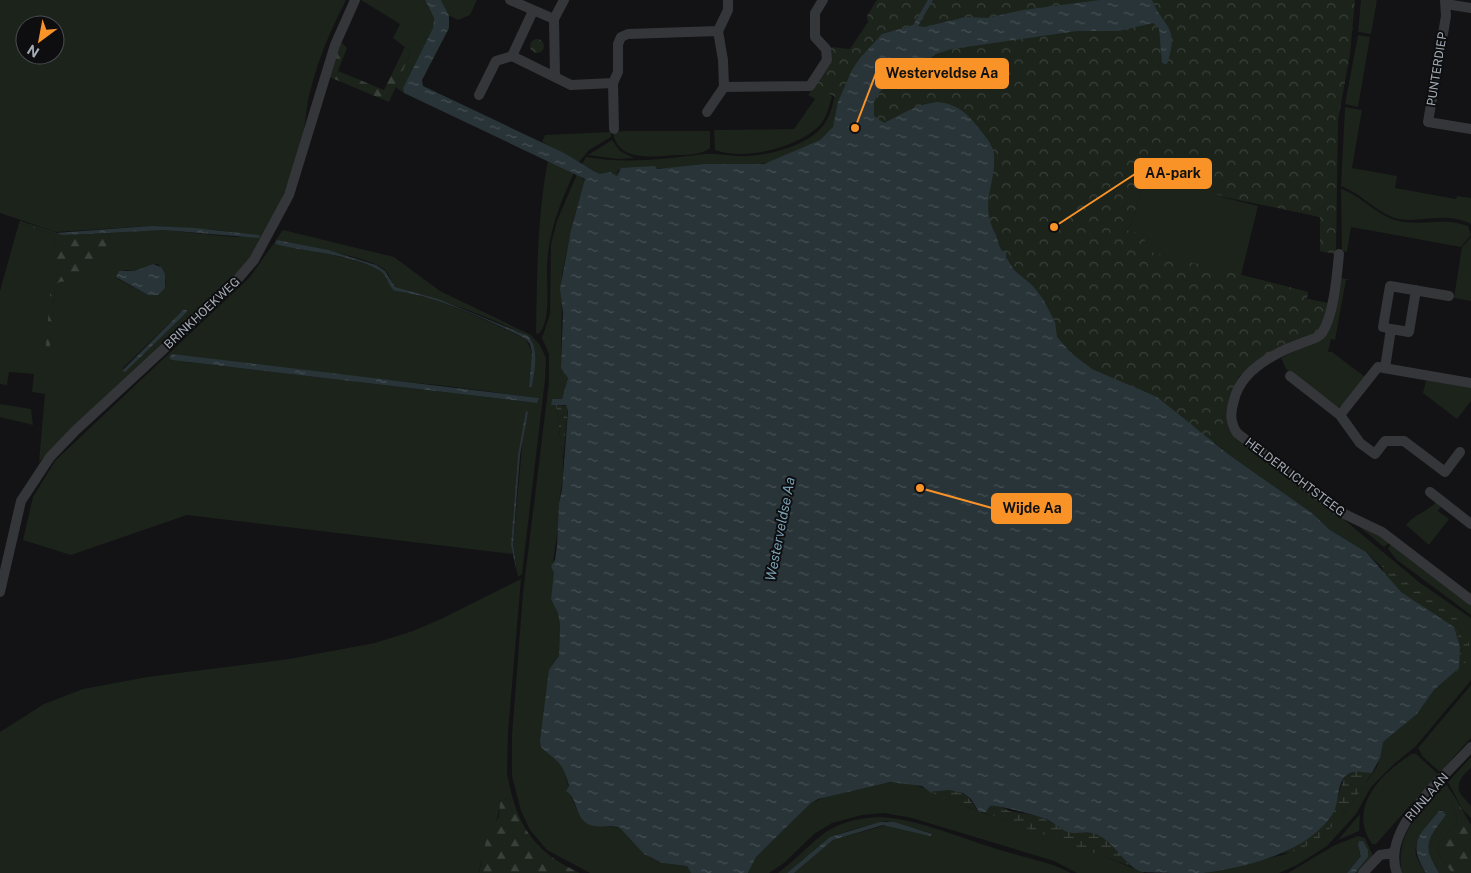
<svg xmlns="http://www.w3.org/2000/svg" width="1471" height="873" viewBox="0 0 1471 873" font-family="'Public Sans',sans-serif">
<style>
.grass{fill:#1b231b;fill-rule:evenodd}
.forest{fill:url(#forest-firs)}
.wetland{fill:url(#wetland-marsh)}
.park{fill:url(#park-crowns)}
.water{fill:url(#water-ripples)}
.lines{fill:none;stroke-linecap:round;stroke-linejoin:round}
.street{stroke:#34363a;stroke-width:10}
.labels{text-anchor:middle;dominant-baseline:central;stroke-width:4;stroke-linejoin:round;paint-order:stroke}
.street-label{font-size:12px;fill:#a4acb6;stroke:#0e0e10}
.water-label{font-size:14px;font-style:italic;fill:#79a0b3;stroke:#0e0e10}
.leader{fill:none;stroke:#f99327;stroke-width:2}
.callout-dot{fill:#f99327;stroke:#0e0e10;stroke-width:2}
.callout{fill:#f99327;stroke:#f99327;stroke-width:2}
.callout-label{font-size:14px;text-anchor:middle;font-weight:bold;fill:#111}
</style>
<defs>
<pattern id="forest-firs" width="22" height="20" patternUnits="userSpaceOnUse" patternTransform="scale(1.25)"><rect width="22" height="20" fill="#1b231b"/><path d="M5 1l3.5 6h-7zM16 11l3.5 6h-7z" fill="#39403a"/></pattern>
<pattern id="wetland-marsh" width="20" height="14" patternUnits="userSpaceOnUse" patternTransform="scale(1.25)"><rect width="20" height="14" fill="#1b231b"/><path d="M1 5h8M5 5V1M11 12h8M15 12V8" fill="none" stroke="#39403a"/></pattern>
<pattern id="park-crowns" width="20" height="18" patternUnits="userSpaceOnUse" patternTransform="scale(1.25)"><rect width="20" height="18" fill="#1b231b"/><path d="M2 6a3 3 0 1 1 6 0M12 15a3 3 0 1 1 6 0" fill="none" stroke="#39403a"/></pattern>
<pattern id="water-ripples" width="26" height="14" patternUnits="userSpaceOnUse" patternTransform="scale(1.25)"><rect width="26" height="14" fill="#293439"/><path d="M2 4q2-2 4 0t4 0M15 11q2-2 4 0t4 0" fill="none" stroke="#454f53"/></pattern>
</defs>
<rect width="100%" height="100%" fill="#131315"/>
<path class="grass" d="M0,0H346C330,31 317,62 309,96C305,114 305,133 300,149C286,194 267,234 240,273L39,462L45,394L32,392L34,374L9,372L7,385L0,384V291L19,223L55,235L48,357L55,287L59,282H64L109,239L110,232L164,230L235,237L260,236L216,230L152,226L56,232L0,213ZM25,25H55V55H25ZM153,264H158C164,273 167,278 165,288L148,295L118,279L125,270L134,271ZM183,310L186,313L123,372V368Z
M361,0H425L434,18L433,28L403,88L404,93L395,87L411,52L393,38L400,24Z
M441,0H477L470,15L458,20L448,15Z
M1361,0H1377L1371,34L1358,32Z
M1358,35L1370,37L1358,107L1345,104Z
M813,88L828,91L832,97C829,106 827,117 820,125C798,148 744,161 715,150L714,130L794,129L815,99L808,95Z
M835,94L842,101L832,129L820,140L770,162L754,165L705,164L668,168L618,170L617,176L600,174L582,164L586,157C625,164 665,159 704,154C715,153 727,156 739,156C765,157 810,146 825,123C831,114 833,103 835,94Z
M1345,107L1362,110L1352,168L1397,176L1395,188L1456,199L1457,196L1471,198V224C1442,210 1419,225 1395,218C1376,212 1362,194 1341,186Z
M624,131H710V148C702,155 686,155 676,155C653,157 617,162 613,132Z
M611,132V137L589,150L579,162L542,142L545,135Z
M612,140L620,151L634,158L618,159L588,155Z
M548,160L574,173C559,205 547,236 547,272C547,286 551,325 538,334L536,333C537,275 537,218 548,160Z
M1145,163L1336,193V254L1320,251V217L1214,195L1258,206L1241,275L1308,292L1307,299L1325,303L1233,372L1229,424L1419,582L1471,618V680L1468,684L1415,747L1394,764L1371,787L1356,814L1327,846L1297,865L1279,873H1203L1287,854L1325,833L1345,812L1377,767L1383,742L1417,714L1434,690L1459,668L1419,604L1366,552L1330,530L1312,513L1228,454L1088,333L1131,231L1127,230L1133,220L1144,178Z
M577,174L585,181L574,218L562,274L561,367L568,378L562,399H552L551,404L556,405L563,459V477L559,503L560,516L553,562L555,585L551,597L558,613L560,625L559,656L549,673L541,745L563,766L570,793L579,815L605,826L620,828L651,858L662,863L687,866L691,873H590L547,850L530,830L521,811L512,776V735L523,593L549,382V354L542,338L550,314L551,244L557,221Z
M1341,189C1362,196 1377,216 1399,221C1422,226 1445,217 1468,226L1471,235L1461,247L1351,227L1347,252L1342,251Z
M283,230L394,257L440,291L531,335L540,345L546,358L545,380L522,574L518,577L513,544L523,436L518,455L511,545L513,554L187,515L71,555L23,540L33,497L55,461L250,277L274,243C306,252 350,254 379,270C388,275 387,286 395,291C435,295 490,322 526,339L532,352L529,387H532L535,352L531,338C487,315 442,300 395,287C391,282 390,275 385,270C368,255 300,247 276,240ZM170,360L438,385L539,398L537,403Z
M1471,237V301L1454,298L1462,247Z
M1341,278L1350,280H1346L1335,340L1331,339L1328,352H1332L1365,377L1343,405L1338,407L1286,369L1281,358L1309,344Z
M1426,380L1471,388V401L1457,419L1423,393Z
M0,404L31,409L33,425L0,417Z
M1437,501L1442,505L1438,511L1449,519L1429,545L1406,525C1414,514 1428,512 1437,501Z
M1356,524H1358L1390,542L1384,547Z
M1391,543L1471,605V615L1397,560L1388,549Z
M521,579L508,732L507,774L512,796L500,801C499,826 482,848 479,873H0V732L44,704L83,689L147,677L289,659L375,643L413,631L441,619Z
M1471,685V738L1440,772L1423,757L1418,748Z
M1412,754H1416L1438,774L1376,844H1372C1347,808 1381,773 1412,754Z
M1471,757V768C1464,773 1455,784 1460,793C1462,797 1468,802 1471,806V818L1463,810L1448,782Z
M896,782C924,783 953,803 981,812C1036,831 1091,850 1145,873H1077L1054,861L912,818L884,813L862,815L832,823L814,834L784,863L769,873H748L756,857L811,803L830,795L875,784Z
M1446,784L1456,799L1451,805L1456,814L1457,824L1439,843L1436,850L1452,873H1439C1421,846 1428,839 1446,815L1441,810C1430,819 1413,840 1416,855C1418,862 1423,868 1426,873H1402C1394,833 1422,810 1446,784Z
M1360,814L1359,831L1338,840Z
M882,817C921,820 960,838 997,849C1022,857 1048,861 1071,873H794L833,840L886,825L931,833L886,821L851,830L830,837L787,873H778C819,842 823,819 882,817Z
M1358,836L1365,838L1373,856L1359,873H1355L1368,857L1358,846L1361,856L1347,873H1288L1335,845Z"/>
<path class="forest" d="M339,40L347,48L338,71L384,90L405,47L411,52L389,102L327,76Z
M20,221L56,232V234L110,232C107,258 86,281 59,282L55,287L49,357L45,356L55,235L19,223Z
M512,796C523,836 543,856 580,873H479L486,841L499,816L500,801Z
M1456,799L1471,825V873H1452L1436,850L1439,843L1457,824L1456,814L1451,805Z"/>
<path class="wetland" d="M556,405L568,406L563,459Z
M1382,565L1460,621L1467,637L1470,648L1464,666L1456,672C1460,666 1460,660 1460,653C1460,645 1459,634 1454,627C1439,608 1383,594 1382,565Z
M1363,771L1372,773C1351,805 1325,848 1282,854L1306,839L1330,818L1345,776L1355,772Z
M949,790C966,791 969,798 978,811L930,792Z
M997,805L1009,811L1039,816L1069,832L1096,833L1110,842L1130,866L982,812L990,806Z"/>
<path class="park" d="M877,0H1355L1350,54L1338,120L1336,254L1320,251V217L1185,188L1145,176L1144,178L1133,220L1127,230L1142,234L1145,240L1143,250L1308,292L1307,299L1329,303L1320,331L1273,353L1239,376L1231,394L1229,424L1205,453L1070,368L885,124L832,95L813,88L832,61L830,47L850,49L868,22L867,16Z
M530 46a7 7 0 1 1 14 0a7 7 0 1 1-14 0Z"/>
<path class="water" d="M425,0H441L449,16V28L422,80L423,86L564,153L594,171L600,174L610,172L617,176L621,168L655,166L657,169L704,164H764L820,140L833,127L838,102L852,70L860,58L882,34L913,25L928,0H933L918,26L924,27L966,17L987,18L1023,10L1100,0H1152C1164,29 1180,25 1167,64L1162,63L1159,28L1153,23L1119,31H1077L952,49L936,54L909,74L880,91L874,102V116L884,123C920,104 947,87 977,126C984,135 993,144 994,155C996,186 979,202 995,233C998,239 998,245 1002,251H1006V257L1014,270L1033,286L1043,299L1055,322L1057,337L1071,353L1092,369L1157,397L1228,454L1312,513L1330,530L1366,552L1401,592L1454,627L1460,647L1459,668L1434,690L1417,714L1383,742L1380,758L1372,773C1364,773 1355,769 1347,775C1336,783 1340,802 1333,813C1310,852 1244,868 1203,873C1190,873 1154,873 1142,872C1124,866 1117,845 1100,836C1089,829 1078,835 1067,832C1060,829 1054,823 1048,820C1039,816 996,804 990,806L985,812H979L971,799L963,793L949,790L930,792L922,786L890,782L818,799L811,803L756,857L748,873H691L687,866L662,863L644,854L620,828C609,824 597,829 588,824C574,816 578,798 566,791L569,786C562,760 559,764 541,747L540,741L549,670L559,656L560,625L558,613L551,599L554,573L551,566L555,560L557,546L559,503L562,490L568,411L566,405H551L552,399H562L568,378L561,368L563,313L560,289L571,230L585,179L404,93L403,88L433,28L434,18Z
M152,226L195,228L259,235L260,238L164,230L63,235L55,233Z
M276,240L328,250L376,265L385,271L395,287L438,299L528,336C540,348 534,372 532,387H529L532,352L530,344L526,339C491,321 434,295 395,291C387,286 388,275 379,270C350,254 307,252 275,244Z
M153,264L161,267L165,274V288L158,295H148L116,277L119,271H134Z
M183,310H187L186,313L125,372L122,371Z
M172,354L539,398L537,403L172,360L169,358Z
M526,411L528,412L520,455L513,544L517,573L511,545L518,455Z
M1439,811H1443L1446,815C1428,839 1421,845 1439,873H1426C1407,843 1419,835 1439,811Z
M880,822H894L932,834L930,836L883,825L833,840L794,873H787L830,837Z
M1359,841H1363L1368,850V857L1355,873H1347L1361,856L1358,845Z"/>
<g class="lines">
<path class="street" d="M510,0L554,19L555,77
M1445,0L1446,16L1428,122L1471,129
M1446,4L1471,8
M554,19L564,0
M512,56L533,11
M724,87L810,86L827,60L826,49L815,37V13L823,0
M479,95L496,61L512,56L571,85L613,83
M707,112L724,87L723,60L718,31L728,10V0
M614,129L613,83L618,72V44L621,37L628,34L718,31
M1339,254C1337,275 1334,315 1322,333C1318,339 1308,340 1302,343C1274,353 1241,370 1234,400C1230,413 1230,422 1237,433L1338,511L1382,532L1471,600
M1391,329L1409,332L1416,290
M1385,368L1391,329L1383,327L1390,286L1449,296
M1290,376L1340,415
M1460,452L1445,472L1404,441H1385L1375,454L1360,443L1340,415L1378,367L1471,383
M1430,492L1471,524
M0,592L21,501L50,457L76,430L231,287L254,260L289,195L335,45L355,0
M1363,873L1380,855L1393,853
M1397,873C1380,830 1444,777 1471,747"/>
</g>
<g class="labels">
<g class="street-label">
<text transform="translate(1437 69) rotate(-81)">PUNTERDIEP</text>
<text transform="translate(202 313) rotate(-43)">BRINKHOEKWEG</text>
<text transform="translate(1295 477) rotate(37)">HELDERLICHTSTEEG</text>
<text transform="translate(1427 797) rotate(-49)">RIJNLAAN</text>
</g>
<g class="water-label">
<text transform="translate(780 529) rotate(-79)">Westerveldse Aa</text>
</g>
</g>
<path class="leader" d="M855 128L876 73M1054 227L1135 174M920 488L992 508"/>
<g class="callout-dot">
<circle cx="855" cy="128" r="5"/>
<circle cx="1054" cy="227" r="5"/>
<circle cx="920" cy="488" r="5"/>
</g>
<g class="callout">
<rect x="876" y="59" width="132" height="29" rx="5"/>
<rect x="1135" y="159" width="76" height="29" rx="5"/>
<rect x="992" y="494" width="79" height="29" rx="5"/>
</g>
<g class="callout-label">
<text x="942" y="78">Westerveldse Aa</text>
<text x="1173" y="178">AA-park</text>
<text x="1032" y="513">Wijde Aa</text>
</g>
<g transform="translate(40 40) rotate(212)"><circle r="24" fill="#0e0e10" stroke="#4a4d52"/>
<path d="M0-4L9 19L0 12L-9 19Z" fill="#f99327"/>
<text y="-8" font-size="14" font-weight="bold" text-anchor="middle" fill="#a4acb6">N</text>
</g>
</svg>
